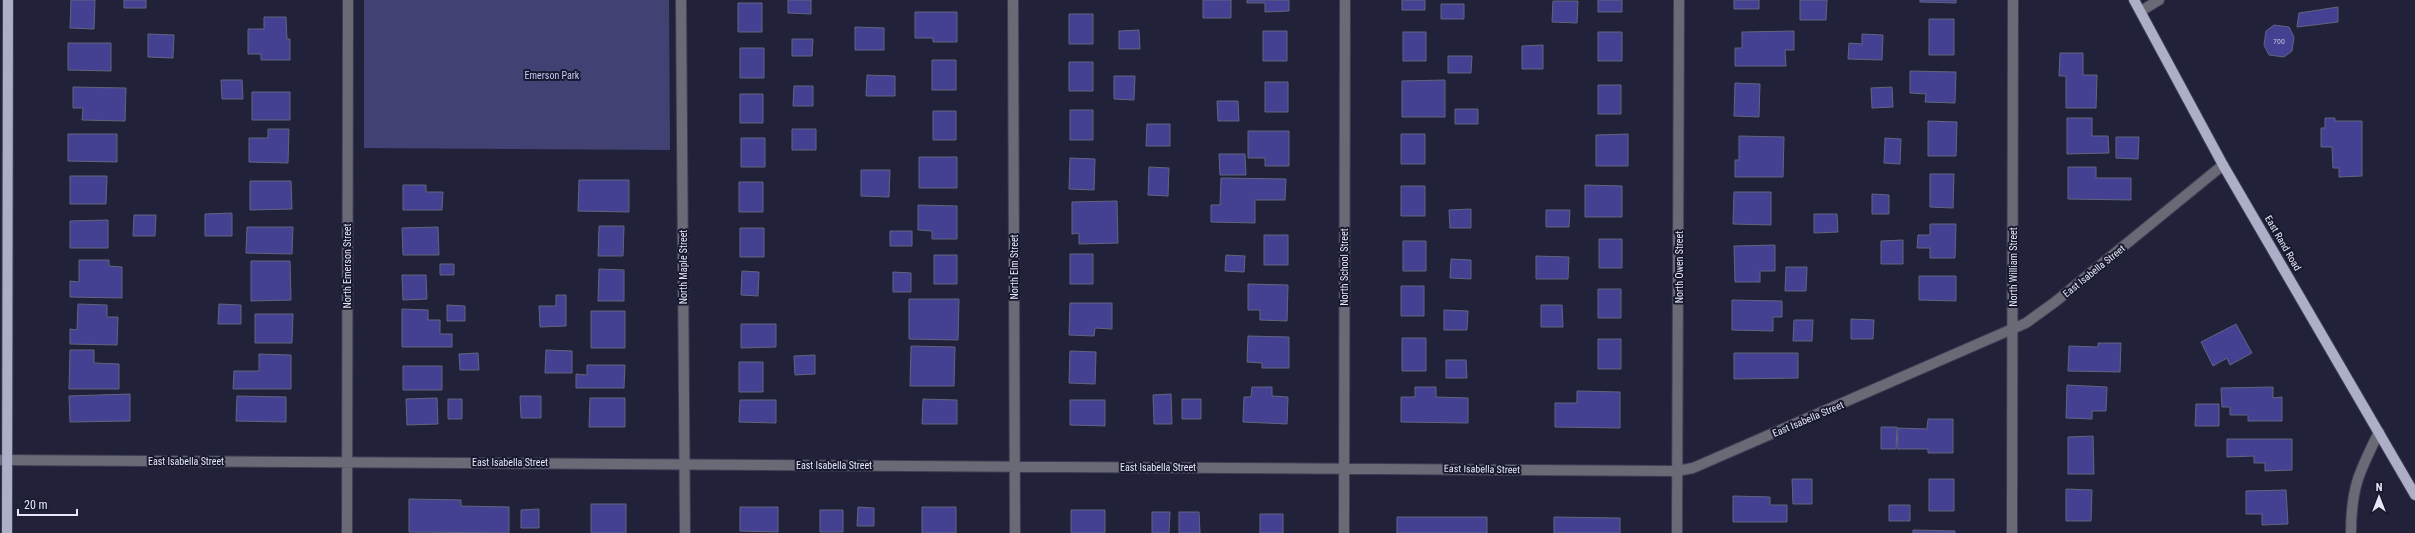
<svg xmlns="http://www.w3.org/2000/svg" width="2415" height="533" viewBox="0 0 2415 533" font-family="'Roboto Condensed',sans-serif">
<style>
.green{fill:#414173}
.building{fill:#454192;stroke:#62647f}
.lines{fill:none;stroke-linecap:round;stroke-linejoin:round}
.minor-casing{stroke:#3d3e54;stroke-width:12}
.major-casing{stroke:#3d3e54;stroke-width:12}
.minor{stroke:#696a76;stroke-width:10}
.major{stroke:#adafc9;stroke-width:10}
.labels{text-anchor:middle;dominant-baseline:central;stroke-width:4;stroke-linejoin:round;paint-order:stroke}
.number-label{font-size:8px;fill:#bebede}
.park-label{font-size:10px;fill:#c5c8f6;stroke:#18192f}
.street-label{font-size:10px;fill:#e6e8f8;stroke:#18192f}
</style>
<rect width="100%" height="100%" fill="#212239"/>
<path class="green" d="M364,0H669L670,150L364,148Z"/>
<path class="building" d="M71,0H95L94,29L70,28Z
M124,0H146V8H124Z
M788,0H811V14L788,13Z
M1203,0H1231V18H1203Z
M1247,0H1289V11L1265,12V3H1247Z
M1402,0H1425V10H1402Z
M1598,0H1622V12H1598Z
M1734,0H1759V9H1734Z
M1800,0H1827L1826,20H1800Z
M1920,0H1956V3L1920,2Z
M1553,1H1578L1577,23L1552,22Z
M738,3H762V32H738Z
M1441,4H1464V19H1441Z
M2338,7V22L2297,27L2299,13Z
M915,12H957V42H933V38H915Z
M1069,14H1093V44H1069Z
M264,17H286L287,39H290V60H261V54H248V29H264Z
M1929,19H1954V55H1929Z
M2274,25L2289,27L2294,37L2292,51L2284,57L2269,55L2264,45L2266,31Z
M855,27L884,28V50H855Z
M1139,30L1140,49H1119V31Z
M1263,31H1287V61H1263Z
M1794,31V50H1785L1786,66H1735V48H1742V32Z
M1403,32H1426V61H1403Z
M1598,32H1622V61H1598Z
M148,34L174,35L173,58L148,57Z
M1862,34L1883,35L1882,60L1848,59L1849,43L1862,44Z
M792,39H813L812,56H792Z
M68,43H111V71L68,70Z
M1543,45V69H1522V46Z
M740,48H764V78H740Z
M2060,53H2083V75H2097L2096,108H2066V76H2059Z
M1448,56H1472L1471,73H1448Z
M932,60H956V90H932Z
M1069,62H1093V91H1069Z
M1910,71L1956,72L1955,103L1925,102L1926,94L1910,93Z
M867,75L895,76V96H866Z
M1114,76H1135L1134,100L1114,99Z
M221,80H242L243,99H222Z
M1445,80V117H1402V81Z
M1265,82H1288V112H1265Z
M1735,83L1760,84L1759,117L1734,116Z
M1598,85H1621V114H1598Z
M794,86H813V106H793Z
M73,87L126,88L125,121L82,120L83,108H73Z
M1892,87L1893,107L1872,108L1871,88Z
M252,92H290V120H252Z
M740,94H763V123H740Z
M1217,101H1238L1239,121H1218Z
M1455,109H1478V124H1455Z
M1070,110H1093V140H1070Z
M933,111H956V140H933Z
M2067,118H2092V136H2108L2109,153L2067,154Z
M2325,118H2335V121H2362V176L2339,177V168H2333L2332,147H2321V128H2325Z
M1928,121L1957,122L1956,156H1928Z
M1147,124H1170V146H1146Z
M268,129H289L288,163L249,162V138H268Z
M792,129H816V150H792Z
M1248,131H1289V166H1265V158H1248Z
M68,134H117V162L68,161Z
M1401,134H1425V164H1401Z
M1628,134V166H1596V135Z
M1739,136L1784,137L1783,177H1735V160H1739Z
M2116,137H2139L2138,159L2116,158Z
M741,138H765V167H741Z
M1885,138L1901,139L1900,164L1884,163Z
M1219,154H1245L1246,175H1220Z
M919,157H957V188H919Z
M1070,158L1095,159L1094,190L1069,189Z
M1149,167L1169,168L1168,196L1148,195Z
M2068,167H2096V178H2131V200L2068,199Z
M861,170H890L889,197L861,196Z
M1930,174H1954L1953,208L1930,207Z
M70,176H107L106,204H70Z
M1221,178L1286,179L1285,200H1255V223L1211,222V205H1220Z
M579,180H629V212L578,211Z
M250,181H291L292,209L250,210Z
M739,182H763V212H739Z
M403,185H426V192H443L442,210H403Z
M1585,185L1622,186V217H1585Z
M1401,186H1425V216H1401Z
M1734,192H1771V225L1733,224Z
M1872,194L1889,195V214H1872Z
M1117,201L1118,243L1079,244V233L1072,234V202Z
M918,205L957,206V239H932V231L918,230Z
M1471,209V228H1450L1449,210Z
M1546,210H1570L1569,227H1546Z
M232,213V236H205V214Z
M1814,214H1837L1838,232L1814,233Z
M134,215H156L155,236H133Z
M108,220V248H70V221Z
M1930,224H1956L1955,258H1930V248H1917L1918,235H1930Z
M599,226H624L623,256H598Z
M247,227H293L292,254L246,253Z
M438,227L439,255H403L402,228Z
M740,228H764V257H740Z
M890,231H912V246H890Z
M1264,235H1288V265H1264Z
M1599,239H1622V268H1599Z
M1903,240V264H1881V241Z
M1403,241H1426V271H1403Z
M1775,245V271H1760V282H1735L1734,246Z
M1070,254H1093V284H1070Z
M934,255H957V284H934Z
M1226,255L1245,256L1244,272L1225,271Z
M1536,256L1569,257L1568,279H1536Z
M1451,259L1471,260V279L1450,278Z
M79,260H109V266L122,267V298L70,297V281L79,282Z
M251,261H290L291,300L251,301Z
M440,264H454V275H440Z
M1786,267H1807L1806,291H1785Z
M599,269L624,270V301H598Z
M742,271L759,272L758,296L741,295Z
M893,272L911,273V292H893Z
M402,275H426L427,299L403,300Z
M1919,276H1956V301L1919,300Z
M1248,284L1288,285L1287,321L1260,320V310H1248Z
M1401,286H1424V316H1401Z
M1598,289H1621V318H1598Z
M556,295H566V326L540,327L539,306H556Z
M909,299H959L958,340L909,339Z
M1732,300L1782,301V317H1773V331L1732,330Z
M1070,303H1112V329L1095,328L1094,336L1069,335Z
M78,304L107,305V317H118L117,345L70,344V329L77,330Z
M219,304L241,305V324H218Z
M447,305L465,306V321H447Z
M1541,305H1562L1563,327H1541Z
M402,309L428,310V320H440V334H452V347H402Z
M1444,310L1468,311L1467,330H1444Z
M591,311H625V348H591Z
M255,314H293L292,343H255Z
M1851,319L1874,320L1873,339H1851Z
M1794,320H1813L1812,341H1793Z
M741,324H776V347L741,348Z
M2236,324L2252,353L2230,365L2227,358L2213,366L2201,342Z
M1248,336L1289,337V368H1262V363L1247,362Z
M1402,338H1426V371H1402Z
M1598,339H1621V369H1598Z
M2098,343H2121L2120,372L2068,371L2069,346L2098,347Z
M911,346L955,347L954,386H910Z
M70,350H94V363L119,364V389H69Z
M546,350L572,351V373H545Z
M1070,351L1096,352L1095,384L1069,383Z
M478,353L479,370H460L459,354Z
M1734,353H1798V378L1734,379Z
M259,354L291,355V389H233L234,371H259Z
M815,355V374L795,375L794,356Z
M1446,360H1466L1467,378H1446Z
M739,362H763V392H739Z
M587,365H625L624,388H576V374L587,375Z
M403,366H442V390H403Z
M2067,385L2107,387L2106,411H2092V419L2066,418Z
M1252,387H1272V396L1288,397L1287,424L1243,422L1244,397H1251Z
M1415,387H1436V397L1468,398V423L1401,422V397H1415Z
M2273,387V398L2282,397V421H2248V415H2230V407H2222L2221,388Z
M1577,391L1620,392V428L1555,427V403H1577Z
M130,394V421L70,422L69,396Z
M1171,394L1172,424H1154L1153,395Z
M237,396L286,397V422L236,421Z
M520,396H541V418H521Z
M437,398L438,424L407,425L406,399Z
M590,398H625V427H589Z
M448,399H462V419H448Z
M923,399L957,400V424H922Z
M1182,399H1201V419H1182Z
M740,400H776V423L739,422Z
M1070,400H1105V426L1070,425Z
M2196,404H2219V426H2195Z
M1928,419H1953V453H1928V449H1897L1898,428L1927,429Z
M1881,427H1897L1896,449H1881Z
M2093,436L2094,474H2068V437Z
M2227,439H2292V470L2265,471V463H2254V456L2227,457Z
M1792,479H1812V504H1793Z
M1929,479H1954V511H1929Z
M2066,489L2092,490L2091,521H2066Z
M2286,490L2288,524L2262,525V514H2246V491Z
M1733,496L1770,497V505H1787V522H1733Z
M409,499L461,500V506L509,507V533L409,532Z
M591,504H626V533H591Z
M1889,505H1910V521H1889Z
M740,507H778V532L740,531Z
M858,507L874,508V526H857Z
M922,507H956V533H922Z
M539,509V528H521V510Z
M820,510H843V532H820Z
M1071,510H1105V533H1071Z
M1152,512H1170L1169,533H1152Z
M1179,512H1199L1200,533H1179Z
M1260,514H1283V533H1260Z
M1397,517H1487V533H1397Z
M1554,517L1620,518V533H1554Z
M1913,530L1955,531V533H1913Z"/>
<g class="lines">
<defs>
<path id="minor" d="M681,0L685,533
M1013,0L1015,533
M2141,11L2159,0
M0,460L1677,471L1693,468L2026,323L2055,302L2223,165
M347,533L348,0
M1344,533L1345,0
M1677,533L1679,0
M2012,533L2013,0
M2351,533C2351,488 2359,472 2379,432"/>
<path id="major" d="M2134,0L2223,165L2415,495
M7,533L8,0"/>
</defs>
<use href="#minor" class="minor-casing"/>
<use href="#major" class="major-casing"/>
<use href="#minor" class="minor"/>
<use href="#major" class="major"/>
</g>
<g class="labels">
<g class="number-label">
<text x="2279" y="41">700</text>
</g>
<g class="park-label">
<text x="552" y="75">Emerson Park</text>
</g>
<g class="street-label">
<text transform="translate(2283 243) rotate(60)">East Rand Road</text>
<text transform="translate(347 266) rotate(-90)">North Emerson Street</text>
<text transform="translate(683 267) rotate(-90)">North Maple Street</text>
<text transform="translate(1014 267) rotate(-90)">North Elm Street</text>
<text transform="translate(1344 267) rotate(-90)">North School Street</text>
<text transform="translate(1679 267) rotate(-90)">North Owen Street</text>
<text transform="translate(2013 267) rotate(-90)">North William Street</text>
<text transform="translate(2094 271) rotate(-39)">East Isabella Street</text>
<text transform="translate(1808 419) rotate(-23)">East Isabella Street</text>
<text x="186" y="461">East Isabella Street</text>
<text x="510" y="462">East Isabella Street</text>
<text x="834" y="465">East Isabella Street</text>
<text x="1158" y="467">East Isabella Street</text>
<text transform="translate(1482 469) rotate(1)">East Isabella Street</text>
</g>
</g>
<g transform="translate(2379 497)" stroke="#18192f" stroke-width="3" paint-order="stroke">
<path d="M0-3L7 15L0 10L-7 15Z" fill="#e6e8f8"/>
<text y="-6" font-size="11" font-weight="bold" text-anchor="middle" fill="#e6e8f8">N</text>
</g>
<path d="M18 509v6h59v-6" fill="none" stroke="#e6e8f8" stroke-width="2"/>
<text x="24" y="509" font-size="12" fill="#e6e8f8" stroke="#18192f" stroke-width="3" paint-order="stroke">20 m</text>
</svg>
